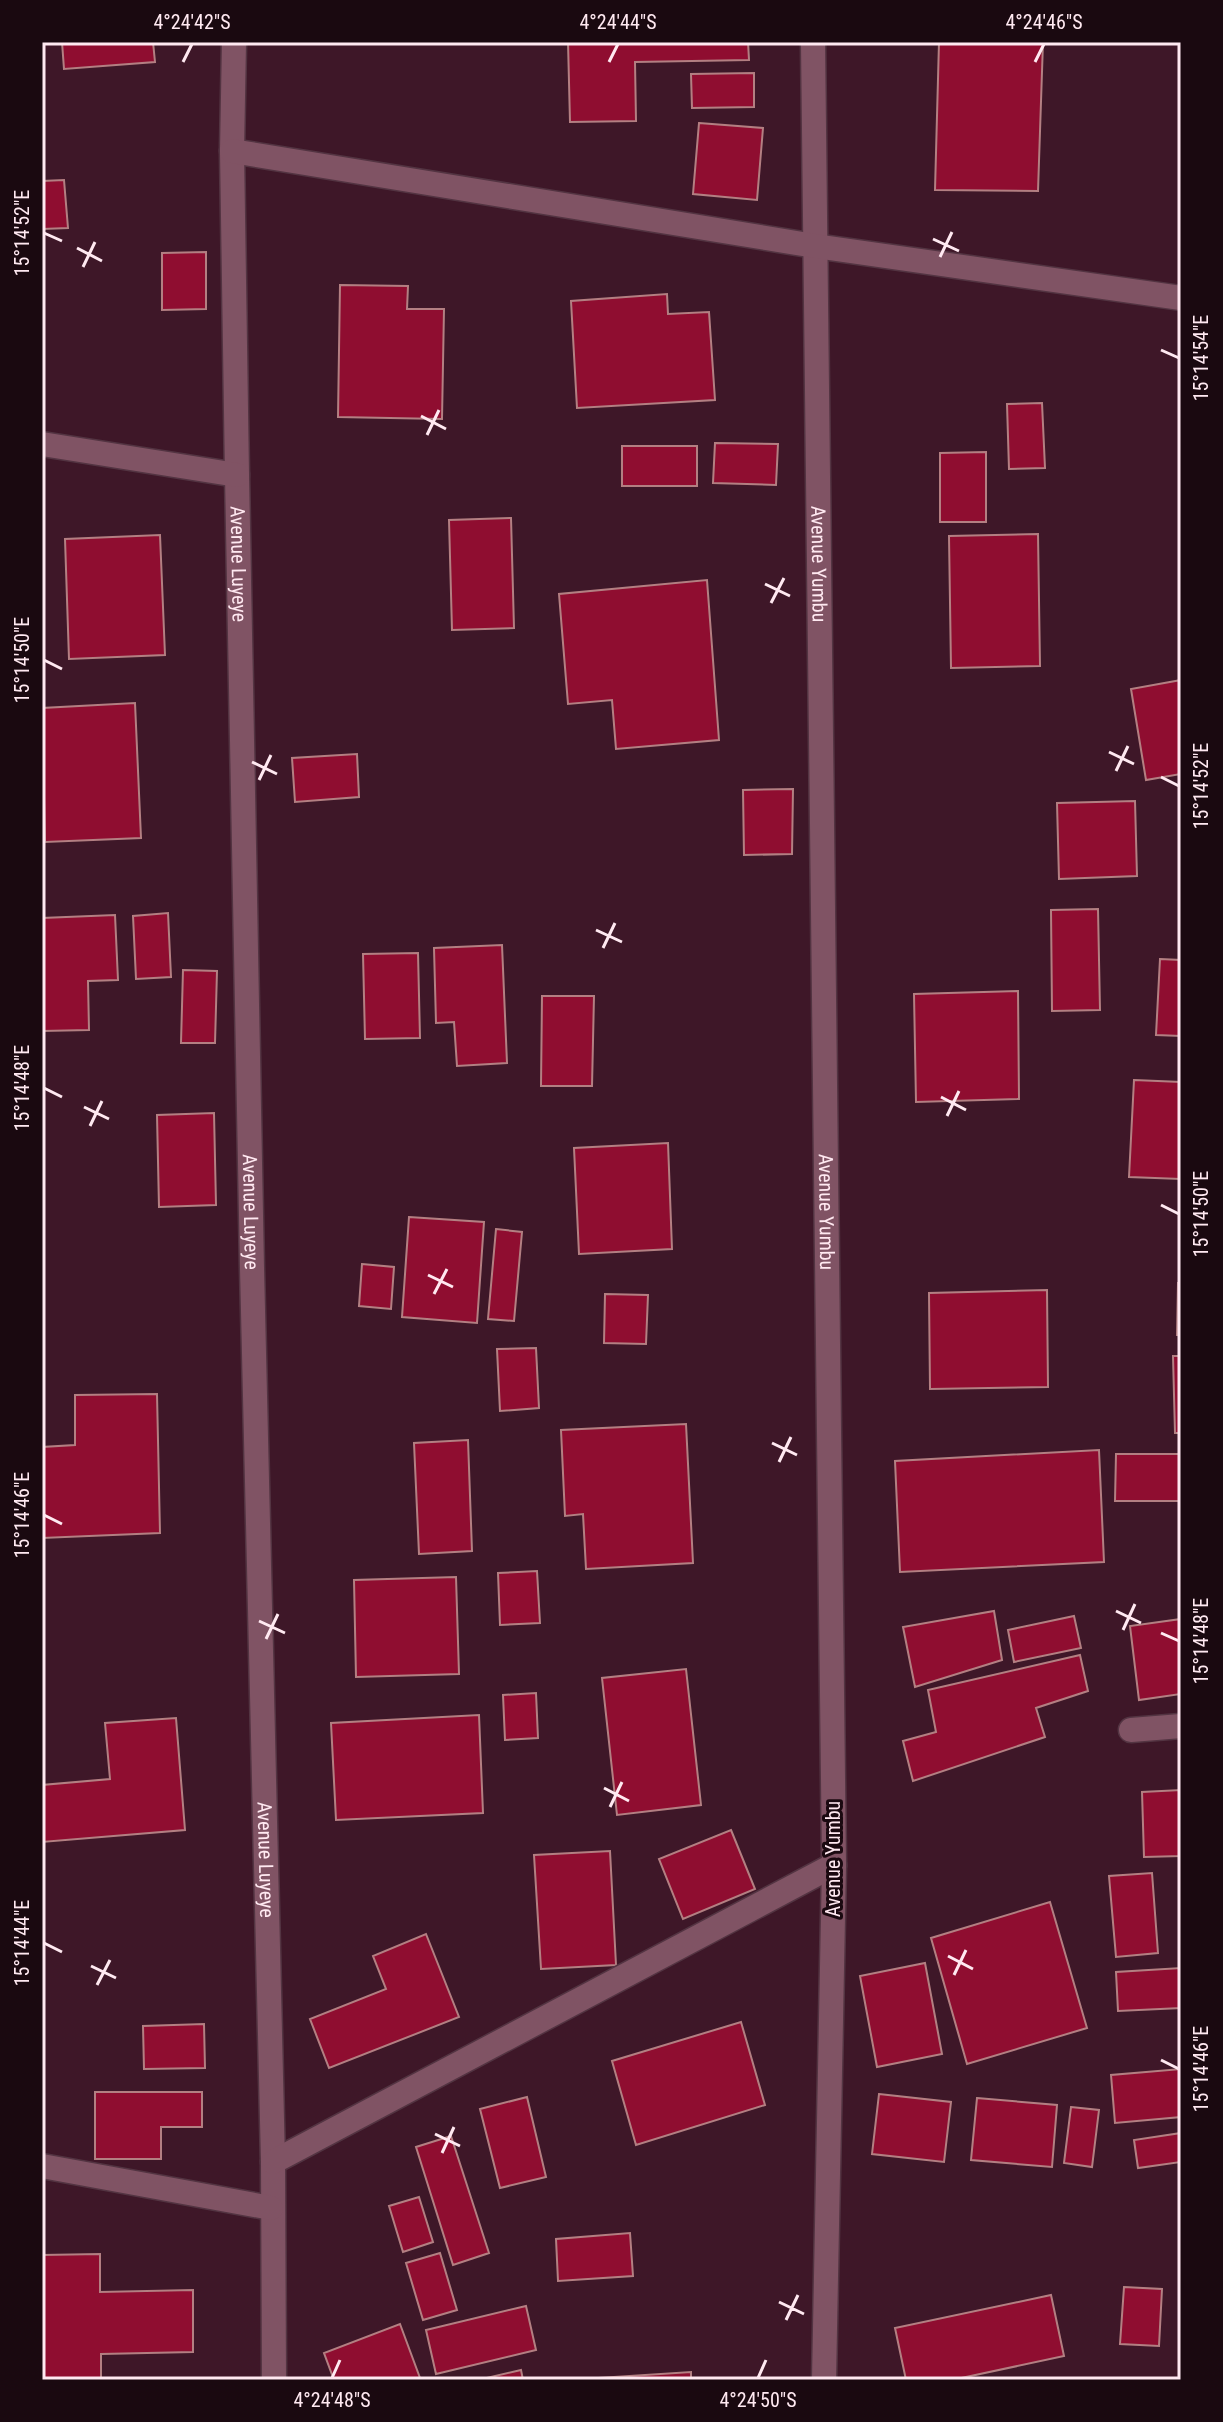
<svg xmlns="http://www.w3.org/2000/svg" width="1223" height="2422" viewBox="0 0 1223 2422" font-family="'Roboto Condensed',sans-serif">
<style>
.building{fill:#8f0d30;stroke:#b37f82;stroke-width:2}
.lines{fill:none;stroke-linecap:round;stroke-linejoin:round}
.minor-casing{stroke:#533442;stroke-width:27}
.minor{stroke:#805364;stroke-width:24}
.ticks{fill:none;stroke:#ffe9f1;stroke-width:3}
.labels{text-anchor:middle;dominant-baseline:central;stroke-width:6;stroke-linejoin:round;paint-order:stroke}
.street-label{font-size:20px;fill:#ffe9f1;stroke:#1a0910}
.neatline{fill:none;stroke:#ffe9f1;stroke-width:3}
.ticks-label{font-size:20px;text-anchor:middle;fill:#ffe9f1}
</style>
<rect width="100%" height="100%" fill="#3e1728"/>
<path class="building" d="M62,42H153L155,62L64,69Z
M568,42H748L749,60L635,62L636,121L570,122Z
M939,42H1043L1038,191L935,190Z
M754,73V107L692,108L691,74Z
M699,123L763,128L757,200L693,194Z
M64,180L68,228L42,229V181Z
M206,252V309L162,310V253Z
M340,285L408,286L407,309H444L442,419L338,417Z
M667,294L668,314L709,312L715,400L577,408L571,301Z
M1042,403L1045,468L1009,469L1007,404Z
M715,443L778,444L776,485L713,483Z
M622,446H697V486H622Z
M986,452V522H940V453Z
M511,518L514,628L452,630L449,520Z
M1038,534L1040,666L951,668L949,536Z
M160,535L165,655L69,659L65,539Z
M707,580L719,740L616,749L612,700L568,704L559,594Z
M1181,680V774L1146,780L1131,689Z
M135,703L141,838L45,842L42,708Z
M357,754L359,797L295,802L292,758Z
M793,789L792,854L744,855L743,790Z
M1135,801L1137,876L1059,879L1057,803Z
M1098,909L1100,1010L1052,1011L1051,910Z
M168,913L171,977L136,979L133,916Z
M115,915L118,980L88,981L89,1030L42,1031V918Z
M502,945L507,1063L457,1066L454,1022L436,1023L434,948Z
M418,953L420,1038L365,1039L363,954Z
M1160,959L1181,960V1036L1156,1035Z
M183,970L217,971L215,1043H181Z
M1018,991L1019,1099L916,1102L914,994Z
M542,996H594L592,1086H541Z
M1134,1080L1181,1082V1179L1129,1177Z
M214,1113L216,1205L159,1207L157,1115Z
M668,1143L672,1249L579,1254L574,1148Z
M409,1217L484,1222L477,1323L402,1317Z
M496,1229L522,1232L514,1321L488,1319Z
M362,1264L394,1267L391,1309L359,1306Z
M1178,1283H1181V1335H1177Z
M1047,1290L1048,1387L930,1389L929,1293Z
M605,1294L648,1295L646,1344L604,1343Z
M536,1348L539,1408L500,1411L497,1349Z
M1173,1356H1181V1433H1175Z
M157,1394L160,1533L42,1538V1447L75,1445V1395Z
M686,1424L693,1563L586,1569L583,1514L565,1516L561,1430Z
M468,1440L472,1551L419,1554L414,1443Z
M1099,1450L1104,1562L900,1572L895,1461Z
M1116,1454H1181V1501H1115Z
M537,1571L540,1623L500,1625L498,1573Z
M456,1577L459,1674L356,1677L354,1580Z
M994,1611L1002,1660L915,1687L903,1627Z
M1074,1616L1081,1648L1014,1662L1008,1630Z
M1181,1619V1694L1139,1700L1130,1626Z
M1080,1655L1088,1691L1036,1708L1045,1737L913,1781L903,1741L936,1732L928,1690Z
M686,1669L701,1805L617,1815L602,1678Z
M536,1693L538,1738L505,1740L503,1695Z
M479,1715L483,1813L336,1820L331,1723Z
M176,1718L185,1830L42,1842V1785L110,1779L105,1723Z
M1181,1790V1856L1144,1857L1142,1792Z
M731,1830L755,1889L683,1919L659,1859Z
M610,1851L616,1965L541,1969L534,1855Z
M1152,1873L1158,1953L1116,1957L1109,1876Z
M1050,1902L1087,2028L967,2064L931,1938Z
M426,1934L459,2017L329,2068L310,2019L386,1989L373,1956Z
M925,1963L942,2054L877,2067L860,1976Z
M1181,1968V2008L1118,2011L1116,1972Z
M741,2022L765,2105L636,2145L612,2061Z
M204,2024L205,2068L144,2069L143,2026Z
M1181,2069V2117L1115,2123L1111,2075Z
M95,2092H202V2127H161V2159H95Z
M879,2094L951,2102L944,2162L872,2154Z
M527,2097L546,2177L500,2188L480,2109Z
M977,2098L1057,2105L1052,2167L971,2160Z
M1071,2107L1099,2110L1092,2167L1064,2163Z
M1181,2133V2162L1138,2168L1134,2140Z
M451,2136L489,2253L453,2265L416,2147Z
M419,2197L433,2242L403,2252L389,2206Z
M630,2233L633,2276L558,2281L556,2239Z
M440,2253L457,2310L423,2320L406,2263Z
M100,2254V2292L193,2290V2352L101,2354V2380H42V2255Z
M1124,2287L1162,2289L1159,2346L1120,2344Z
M1051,2295L1064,2356L952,2380H906L895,2328Z
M526,2306L536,2350L436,2374L426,2330Z
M400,2324L420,2378L415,2380H334L324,2353Z
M521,2370L523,2380H478Z
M691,2372V2380H599V2378Z"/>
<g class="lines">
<defs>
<g id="minor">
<path id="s1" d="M234,42L232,151L237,475L252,1268L273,2162L274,2380"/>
<path id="s2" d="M813,42L834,1865L824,2380"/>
<path d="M232,151L815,246L1181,298"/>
<path d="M42,444L237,475"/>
<path d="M1131,1730L1181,1726"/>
<path d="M273,2162L834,1865"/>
<path d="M42,2166L271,2208"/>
</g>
</defs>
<use href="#minor" class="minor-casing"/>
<use href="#minor" class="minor"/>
</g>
<path class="ticks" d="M183,62L192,44M609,62L618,44M1035,62L1044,44M44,233L62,241M933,239L959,251M77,248L102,261M940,257L952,232M83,267L95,242M1161,350L1179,358M421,416L446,429M427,435L439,410M765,584L790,596M771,603L784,578M44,660L62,669M1109,752L1134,764M252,762L277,774M1116,771L1128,746M1161,777L1179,786M259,780L271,755M596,930L622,942M603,948L615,923M44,1088L62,1097M941,1097L966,1110M84,1107L109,1119M947,1116L959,1091M90,1126L102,1101M1161,1205L1179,1214M428,1275L453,1287M434,1294L447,1269M772,1443L797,1455M779,1462L791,1437M44,1515L62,1524M1116,1611L1141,1623M259,1621L285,1633M1123,1630L1135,1604M1161,1633L1179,1641M266,1639L278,1614M604,1788L629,1801M610,1807L622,1782M44,1943L62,1952M948,1956L973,1969M91,1966L116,1978M954,1975L966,1950M97,1985L110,1960M1161,2060L1179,2069M435,2134L460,2146M442,2153L454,2127M779,2302L804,2314M786,2320L798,2295M332,2378L340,2360M758,2378L766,2360"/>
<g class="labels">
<g class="street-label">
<text stroke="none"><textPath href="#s1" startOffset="522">Avenue Luyeye</textPath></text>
<text stroke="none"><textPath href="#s2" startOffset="522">Avenue Yumbu</textPath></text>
<text stroke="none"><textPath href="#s1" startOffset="1170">Avenue Luyeye</textPath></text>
<text stroke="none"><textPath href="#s2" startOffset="1170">Avenue Yumbu</textPath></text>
<text stroke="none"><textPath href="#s1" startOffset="1818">Avenue Luyeye</textPath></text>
<text transform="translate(833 1859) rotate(-90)">Avenue Yumbu</text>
</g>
</g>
<rect width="1223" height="2422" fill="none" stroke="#1a0910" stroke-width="88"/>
<rect x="44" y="44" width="1135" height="2334" class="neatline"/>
<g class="ticks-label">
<text x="192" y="29">4°24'42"S</text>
<text x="618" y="29">4°24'44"S</text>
<text x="1044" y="29">4°24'46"S</text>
<text transform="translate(22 233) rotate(-90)" y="7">15°14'52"E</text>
<text transform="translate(1201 358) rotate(-90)" y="7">15°14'54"E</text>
<text transform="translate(22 660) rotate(-90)" y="7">15°14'50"E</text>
<text transform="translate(1201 786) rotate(-90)" y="7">15°14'52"E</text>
<text transform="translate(22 1088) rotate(-90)" y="7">15°14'48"E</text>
<text transform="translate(1201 1214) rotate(-90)" y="7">15°14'50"E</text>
<text transform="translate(22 1515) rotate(-90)" y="7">15°14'46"E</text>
<text transform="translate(1201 1641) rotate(-90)" y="7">15°14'48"E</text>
<text transform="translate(22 1943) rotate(-90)" y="7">15°14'44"E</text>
<text transform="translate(1201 2069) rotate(-90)" y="7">15°14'46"E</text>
<text x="332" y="2407">4°24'48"S</text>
<text x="758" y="2407">4°24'50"S</text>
</g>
</svg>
